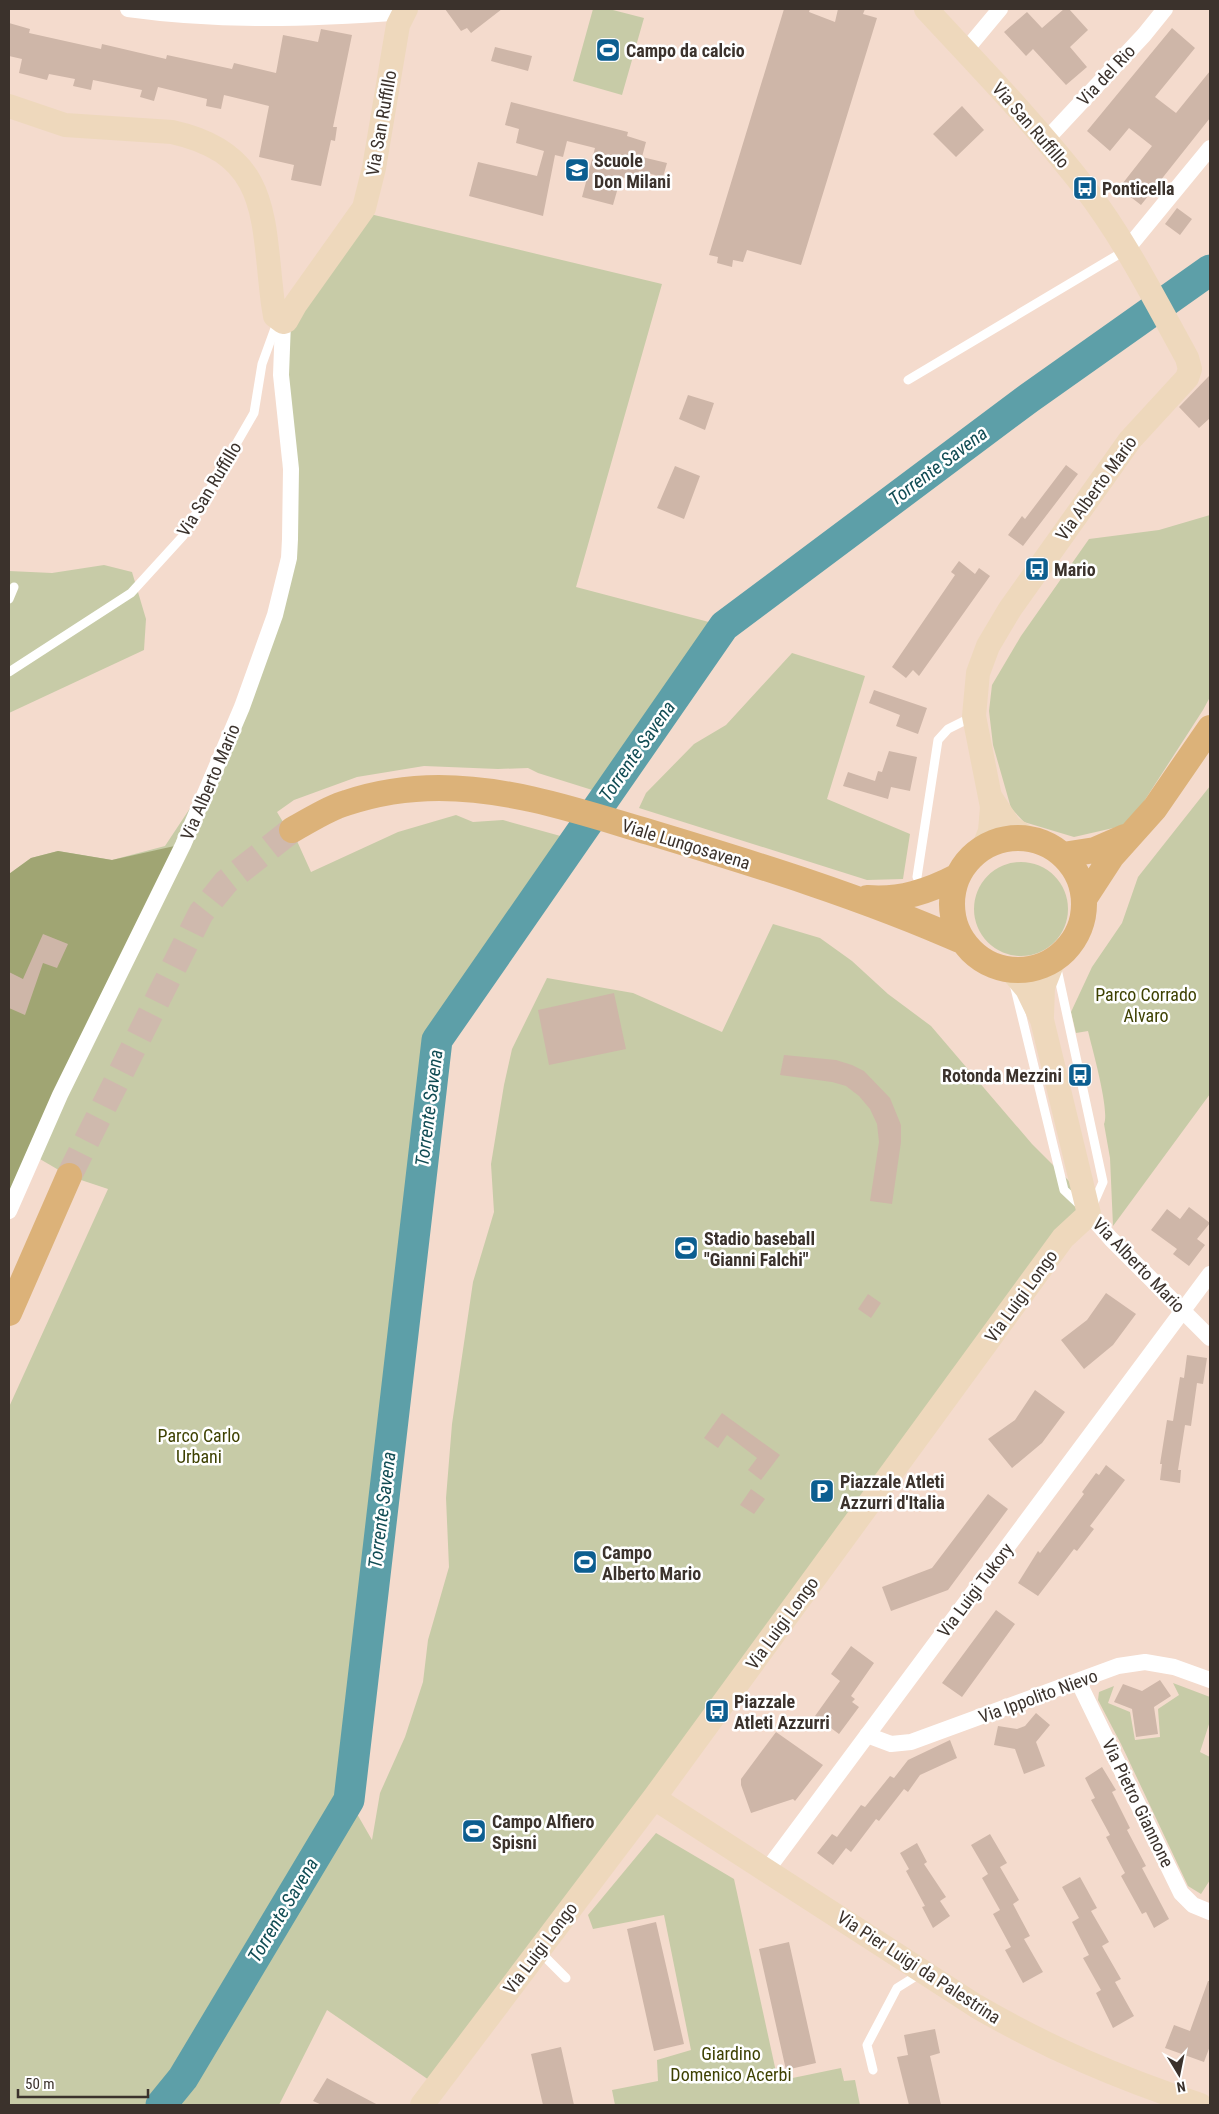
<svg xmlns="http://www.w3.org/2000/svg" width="1219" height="2114" viewBox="0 0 1219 2114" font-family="'Roboto Condensed',sans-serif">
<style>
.green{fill:#c7cba7}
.forest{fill:#a0a573}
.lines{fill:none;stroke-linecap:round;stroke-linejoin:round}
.river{stroke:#5d9fa8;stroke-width:31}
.building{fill:#ceb6a8}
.primary-tunnel{stroke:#cfb9ad;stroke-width:26;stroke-dasharray:26 13;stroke-linecap:butt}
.lane{stroke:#fff;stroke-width:9}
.street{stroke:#fff;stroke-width:16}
.secondary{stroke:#eed8bc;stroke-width:24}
.primary{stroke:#dcb279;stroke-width:26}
.labels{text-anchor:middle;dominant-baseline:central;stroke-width:5;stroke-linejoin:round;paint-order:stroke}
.poi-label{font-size:18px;font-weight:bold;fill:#3b322c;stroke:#fff;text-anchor:start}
.street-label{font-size:18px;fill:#3b322c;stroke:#fff}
.park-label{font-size:18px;fill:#3e4102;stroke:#fff}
.water-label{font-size:19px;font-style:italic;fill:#114c54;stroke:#fff}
</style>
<rect width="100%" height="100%" fill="#f4dbcd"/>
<path class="green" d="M593,9H609L644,18L622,95L573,81Z
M370,214L662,284L576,587L724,626L605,794L538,773L528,768L498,769L424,766L357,777L294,800L277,812L283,822L292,830L311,872L398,832L456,815L473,822L503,820L575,840L437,1040L349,1800L372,1840L380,1793L405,1737L423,1682L428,1640L449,1567L446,1498L452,1424L473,1282L494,1212L491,1164L504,1085L512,1049L547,978L633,993L722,1032L773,924L820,938L852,961L888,994L931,1026L1032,1144L1093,1205L445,2091L327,2010L279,2105H9V1407L108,1189L69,1176L33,1155L9,874L31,858L58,851L112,860L165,846L216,769L289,558L275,344Z
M1210,515V697L1203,710L1141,806L1122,826L1074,837L1024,822L1011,808L993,745L989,711L992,685L1021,636L1089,539L1159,530Z
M104,565L132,572L146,619L144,650L9,713V571L52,573Z
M792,653L865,676L827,799L910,834L903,879L867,880L639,808L646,793L694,744L726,725Z
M1210,786V1094L1113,1226L1110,1158L1104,1124C1110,1111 1092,1048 1088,1031L1076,1033L1071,1012L1092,967L1122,923L1138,877Z
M974 909a47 47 0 1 1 94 0a47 47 0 1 1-94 0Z
M1173,1683L1210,1697V1721L1200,1752L1210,1757V1880L1201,1894L1188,1886L1121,1744L1098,1700L1099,1692L1114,1686L1108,1703L1130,1712L1135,1740L1160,1737L1158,1709L1179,1695Z
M656,1833L734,1879L778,2081L841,2068L844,2081L855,2080L860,2105H615L612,2090L658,2081L657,2060L691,2050L664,1915L593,1929L588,1915Z"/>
<path class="forest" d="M179,845L9,1211V874L31,858L58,851L112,860Z"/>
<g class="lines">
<path class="river" d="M161,2105L183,2078L349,1800L437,1040L724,626L1029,398L1210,270"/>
</g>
<path class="building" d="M445,9H502L471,33L467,28L461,31Z
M784,9H810L809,12L835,22L838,9H865L863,14L877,18L801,265L747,250L743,262L733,260L732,267L717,263L718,257L709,255Z
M1064,9H1069L1088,30L1070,47L1087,67L1066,85L1033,49L1026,56L1004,32L1027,12L1042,28Z
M9,23L30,29L29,33L101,49L102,44L166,59L167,55L232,69L234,63L276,73L283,35L318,42L321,29L352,35L333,127H337L335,141L331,140L321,186L291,180L294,165L259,157L269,106L224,95L221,109L206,106L207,99L158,87L154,101L140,97L142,90L93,80L91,90L73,86L75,79L49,74L47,80L19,73L22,59L9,56Z
M1172,28L1195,48L1155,97L1176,113L1210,71V118L1141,205L1119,188L1152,146L1129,128L1110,151L1087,131Z
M495,47L532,56L528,71L491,61Z
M511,102L628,132L627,136L646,142L642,157L667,163L663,177L639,171L636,181L621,177L613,205L582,197L595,148L567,141L563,157L555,155L543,216L469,196L478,162L537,176L544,151L516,143L519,129L505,125Z
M962,106L984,130L956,157L933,134Z
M1177,208L1192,219L1180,235L1165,224Z
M1210,375V418L1199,428L1179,407Z
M688,395L714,403L705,430L679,419Z
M1066,465L1078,474L1023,546L1008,535L1022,516L1025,519Z
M675,466L700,476L684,519L657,508Z
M959,561L975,574L979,568L990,576L919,676L913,670L906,678L892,667L955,575L951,572Z
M874,690L927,708L918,734L896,726L900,715L869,703Z
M889,751L917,757L910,791L891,787L888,799L843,786L848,772L875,781L878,771L882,772Z
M43,934L68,944L57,968L43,963L25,1015L9,1008V972L23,979Z
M614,993L626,1049L549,1065L538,1010Z
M784,1055L836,1060L852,1065L864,1071L890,1098L901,1125V1142L892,1204L870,1201L879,1142L877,1124L870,1109L859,1096L846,1086L832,1082L780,1075Z
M1189,1207L1210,1223L1197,1239L1205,1245L1189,1266L1173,1254L1177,1249L1151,1230L1167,1209L1180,1219Z
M1106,1293L1136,1314L1113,1345L1084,1369L1061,1340L1087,1320Z
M868,1294L881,1303L871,1318L858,1309Z
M1187,1355L1207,1358L1203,1384L1197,1383L1191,1426L1185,1425L1178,1470H1181L1180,1483L1160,1480L1162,1464H1160L1167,1420L1173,1421L1180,1377L1184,1378Z
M1035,1390L1065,1412L1042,1443L1012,1468L988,1439L1015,1420Z
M722,1413L780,1455L761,1480L748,1470L757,1458L727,1435L718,1448L704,1438Z
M1106,1465L1125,1480L1090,1526L1094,1529L1077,1551L1074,1549L1038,1596L1018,1583L1038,1551L1040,1553L1084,1494L1082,1492L1096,1473L1099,1475Z
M751,1489L765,1499L754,1514L740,1505Z
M988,1494L1008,1509L948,1590L891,1611L882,1587L932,1568Z
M996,1610L1015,1624L962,1697L942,1683Z
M851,1646L874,1663L851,1696L855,1699L852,1702L859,1707L839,1734L815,1716L840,1681L831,1674Z
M1160,1680L1171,1696L1154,1707L1158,1734L1136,1737L1132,1709L1114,1702L1123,1684L1142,1691Z
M1036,1713L1050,1725L1036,1742L1045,1766L1024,1774L1015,1749L994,1745L998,1726L1017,1729L1025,1726Z
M776,1732L823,1765L795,1801L793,1799L751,1813L741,1785V1779Z
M950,1740L957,1758L920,1775L908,1792L904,1789L879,1821L876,1819L851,1852L846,1848L833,1865L817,1853L832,1834L837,1837L861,1805L865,1807L890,1776L894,1778L908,1760Z
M1102,1767L1116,1790L1112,1792L1130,1828L1127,1830L1146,1866L1142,1868L1169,1919L1154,1928L1146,1912L1142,1914L1121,1876L1125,1873L1106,1837L1110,1835L1091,1800L1095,1798L1085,1778Z
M990,1834L1007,1863L1000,1867L1019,1900L1013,1904L1030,1936L1024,1939L1043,1972L1023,1983L1005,1950L1011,1947L993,1914L1000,1910L982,1878L988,1874L971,1845Z
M917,1843L927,1862L924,1864L946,1897L940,1901L950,1916L933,1928L922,1907L925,1906L906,1871L909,1869L900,1853Z
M1080,1877L1097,1908L1091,1911L1109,1942L1102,1946L1121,1979L1115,1982L1134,2016L1113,2028L1096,1993L1101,1990L1083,1958L1089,1955L1072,1922L1079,1918L1062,1887Z
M656,1922L684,2044L654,2051L627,1929Z
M789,1942L816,2063L786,2070L759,1949Z
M1208,1981H1210V2046L1204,2062L1165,2048L1174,2025L1190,2031Z
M935,2029L940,2053L930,2056L941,2105H909L897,2057L908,2055L904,2035Z
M561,2047L574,2105H543L531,2054Z
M327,2078L378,2105H322L313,2101Z"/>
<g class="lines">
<path class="primary-tunnel" d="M69,1176L201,913L226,882L292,830"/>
<path class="lane" d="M908,380L1126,250
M9,599L14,587
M9,672L131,593L183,536L254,413L262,364L278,320
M917,877L938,740L948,729L974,716
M1057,969L1103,1182L1092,1207
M1014,984L1064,1190L1082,1207
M540,1952L566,1978
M873,2070L867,2045L897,1988L921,1973"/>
<path class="street" d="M128,9C221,22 311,19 404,12
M965,51L1000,9
M1045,141L1144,35L1165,9
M1127,249L1210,148
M9,1211L60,1095L183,845L242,707L275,615L289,558L290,539L291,469L281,375L283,322
M1089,1214L1111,1239L1210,1338
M1078,1681L1181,1893L1193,1905L1210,1912
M867,1735L891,1744L911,1742L1118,1666L1145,1662L1174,1667L1210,1680
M767,1870L1210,1274"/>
<path class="secondary" d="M926,9C980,67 1036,125 1085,188C1125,240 1155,300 1187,358L1190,369L1187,378L1130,440L1010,609L988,646L978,673L974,716L992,807L990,831L983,849
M9,106L65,125L172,132C272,154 262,220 273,304L275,316L283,322L286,321L295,305L364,208L374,168L398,25L406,9
M991,798L1010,827L1029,839
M1042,1016L1043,987L1054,959
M654,1798L976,2006C1050,2049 1119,2078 1200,2105
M422,2105L654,1798L1063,1238L1089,1214L1042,1020L1027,989L1011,970"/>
<path class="primary" d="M292,830C309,821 328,808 346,803C376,793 408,788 439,788C512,788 581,812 649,832C755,864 863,897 964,942
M952 904a66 66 0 1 1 132 0a66 66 0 1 1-132 0Z
M1063,855L1095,850L1125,837
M867,898C900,901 929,891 958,876
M1084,899L1112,856L1155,808L1210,728
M9,1313L69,1176"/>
</g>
<defs>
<symbol id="stadium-square" viewBox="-11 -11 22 22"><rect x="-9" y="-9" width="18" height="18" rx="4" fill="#0c5e90" stroke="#fff"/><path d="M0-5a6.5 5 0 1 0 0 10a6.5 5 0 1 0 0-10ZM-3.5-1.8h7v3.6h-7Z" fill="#fff"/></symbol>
<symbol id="school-square" viewBox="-11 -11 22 22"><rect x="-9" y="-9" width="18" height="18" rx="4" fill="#0c5e90" stroke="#fff"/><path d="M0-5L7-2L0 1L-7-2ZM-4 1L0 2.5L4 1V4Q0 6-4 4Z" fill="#fff"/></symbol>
<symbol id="bus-square" viewBox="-11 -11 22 22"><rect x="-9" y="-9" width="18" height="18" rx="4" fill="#0c5e90" stroke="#fff"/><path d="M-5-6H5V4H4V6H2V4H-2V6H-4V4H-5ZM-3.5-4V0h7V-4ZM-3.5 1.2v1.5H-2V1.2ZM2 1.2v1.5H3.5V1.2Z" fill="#fff"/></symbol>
<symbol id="parking-square" viewBox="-11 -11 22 22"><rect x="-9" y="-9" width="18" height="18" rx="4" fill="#0c5e90" stroke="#fff"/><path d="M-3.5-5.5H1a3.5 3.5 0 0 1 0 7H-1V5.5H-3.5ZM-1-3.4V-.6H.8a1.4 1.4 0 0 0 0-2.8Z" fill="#fff"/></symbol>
</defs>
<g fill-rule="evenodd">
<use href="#stadium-square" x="594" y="36" width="28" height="28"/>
<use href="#school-square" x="563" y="156" width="28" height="28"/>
<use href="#bus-square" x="1071" y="174" width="28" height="28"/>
<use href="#bus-square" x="1023" y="555" width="28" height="28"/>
<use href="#bus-square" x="1066" y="1061" width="28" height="28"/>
<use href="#stadium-square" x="672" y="1234" width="28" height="28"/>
<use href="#parking-square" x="808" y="1477" width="28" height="28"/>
<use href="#stadium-square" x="571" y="1548" width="28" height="28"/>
<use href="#bus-square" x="703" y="1697" width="28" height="28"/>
<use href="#stadium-square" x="460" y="1817" width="28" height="28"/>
</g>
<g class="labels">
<g class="poi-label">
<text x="626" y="50">Campo da calcio</text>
<text x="594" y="160">Scuole<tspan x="594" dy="21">Don Milani</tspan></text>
<text x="1102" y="188">Ponticella</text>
<text x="1054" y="569">Mario</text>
<text x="1062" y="1075" text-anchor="end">Rotonda Mezzini</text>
<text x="704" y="1238">Stadio baseball<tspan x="704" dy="21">"Gianni Falchi"</tspan></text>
<text x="840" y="1481">Piazzale Atleti<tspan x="840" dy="21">Azzurri d'Italia</tspan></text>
<text x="602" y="1552">Campo<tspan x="602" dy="21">Alberto Mario</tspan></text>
<text x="734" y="1701">Piazzale<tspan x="734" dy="21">Atleti Azzurri</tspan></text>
<text x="492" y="1821">Campo Alfiero<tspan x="492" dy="21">Spisni</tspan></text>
</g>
<g class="street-label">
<text transform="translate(1106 75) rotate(-47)">Via del Rio</text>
<text transform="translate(381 123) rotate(-80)">Via San Ruffillo</text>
<text transform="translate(1031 125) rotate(49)">Via San Ruffillo</text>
<text transform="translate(1096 488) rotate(-54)">Via Alberto Mario</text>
<text transform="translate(209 489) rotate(-59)">Via San Ruffillo</text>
<text transform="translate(210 782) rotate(-67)">Via Alberto Mario</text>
<text transform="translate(686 844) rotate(17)">Viale Lungosavena</text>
<text transform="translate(1139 1265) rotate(46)">Via Alberto Mario</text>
<text transform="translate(1021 1296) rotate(-54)">Via Luigi Longo</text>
<text transform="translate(975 1590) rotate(-53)">Via Luigi Tukory</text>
<text transform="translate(782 1623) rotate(-54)">Via Luigi Longo</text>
<text transform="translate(1038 1696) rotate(-20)">Via Ippolito Nievo</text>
<text transform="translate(1138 1803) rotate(64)">Via Pietro Giannone</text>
<text transform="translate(540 1948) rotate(-53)">Via Luigi Longo</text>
<text transform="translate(919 1967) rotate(33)">Via Pier Luigi da Palestrina</text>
</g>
<g class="park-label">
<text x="1146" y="994">Parco Corrado<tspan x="1146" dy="21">Alvaro</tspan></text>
<text x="199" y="1435">Parco Carlo<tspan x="199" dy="21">Urbani</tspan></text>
<text x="731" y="2053">Giardino<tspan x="731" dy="21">Domenico Acerbi</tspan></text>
</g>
<g class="water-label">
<text transform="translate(938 466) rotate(-37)">Torrente Savena</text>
<text transform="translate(637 751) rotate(-55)">Torrente Savena</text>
<text transform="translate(429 1108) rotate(-83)">Torrente Savena</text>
<text transform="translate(382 1510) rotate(-83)">Torrente Savena</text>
<text transform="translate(283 1910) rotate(-59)">Torrente Savena</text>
</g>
</g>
<rect width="1219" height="2114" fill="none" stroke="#3b322c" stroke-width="20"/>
<g transform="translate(1179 2074) rotate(170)" stroke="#ffffff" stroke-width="4" paint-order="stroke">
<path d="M0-4L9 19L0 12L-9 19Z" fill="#3b322c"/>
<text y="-8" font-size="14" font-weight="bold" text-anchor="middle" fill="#3b322c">N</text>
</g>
<path d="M18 2089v8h130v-8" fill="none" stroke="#3b322c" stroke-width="2.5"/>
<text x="25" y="2089" font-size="15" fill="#3b322c" stroke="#ffffff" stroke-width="4" paint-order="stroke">50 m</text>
</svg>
